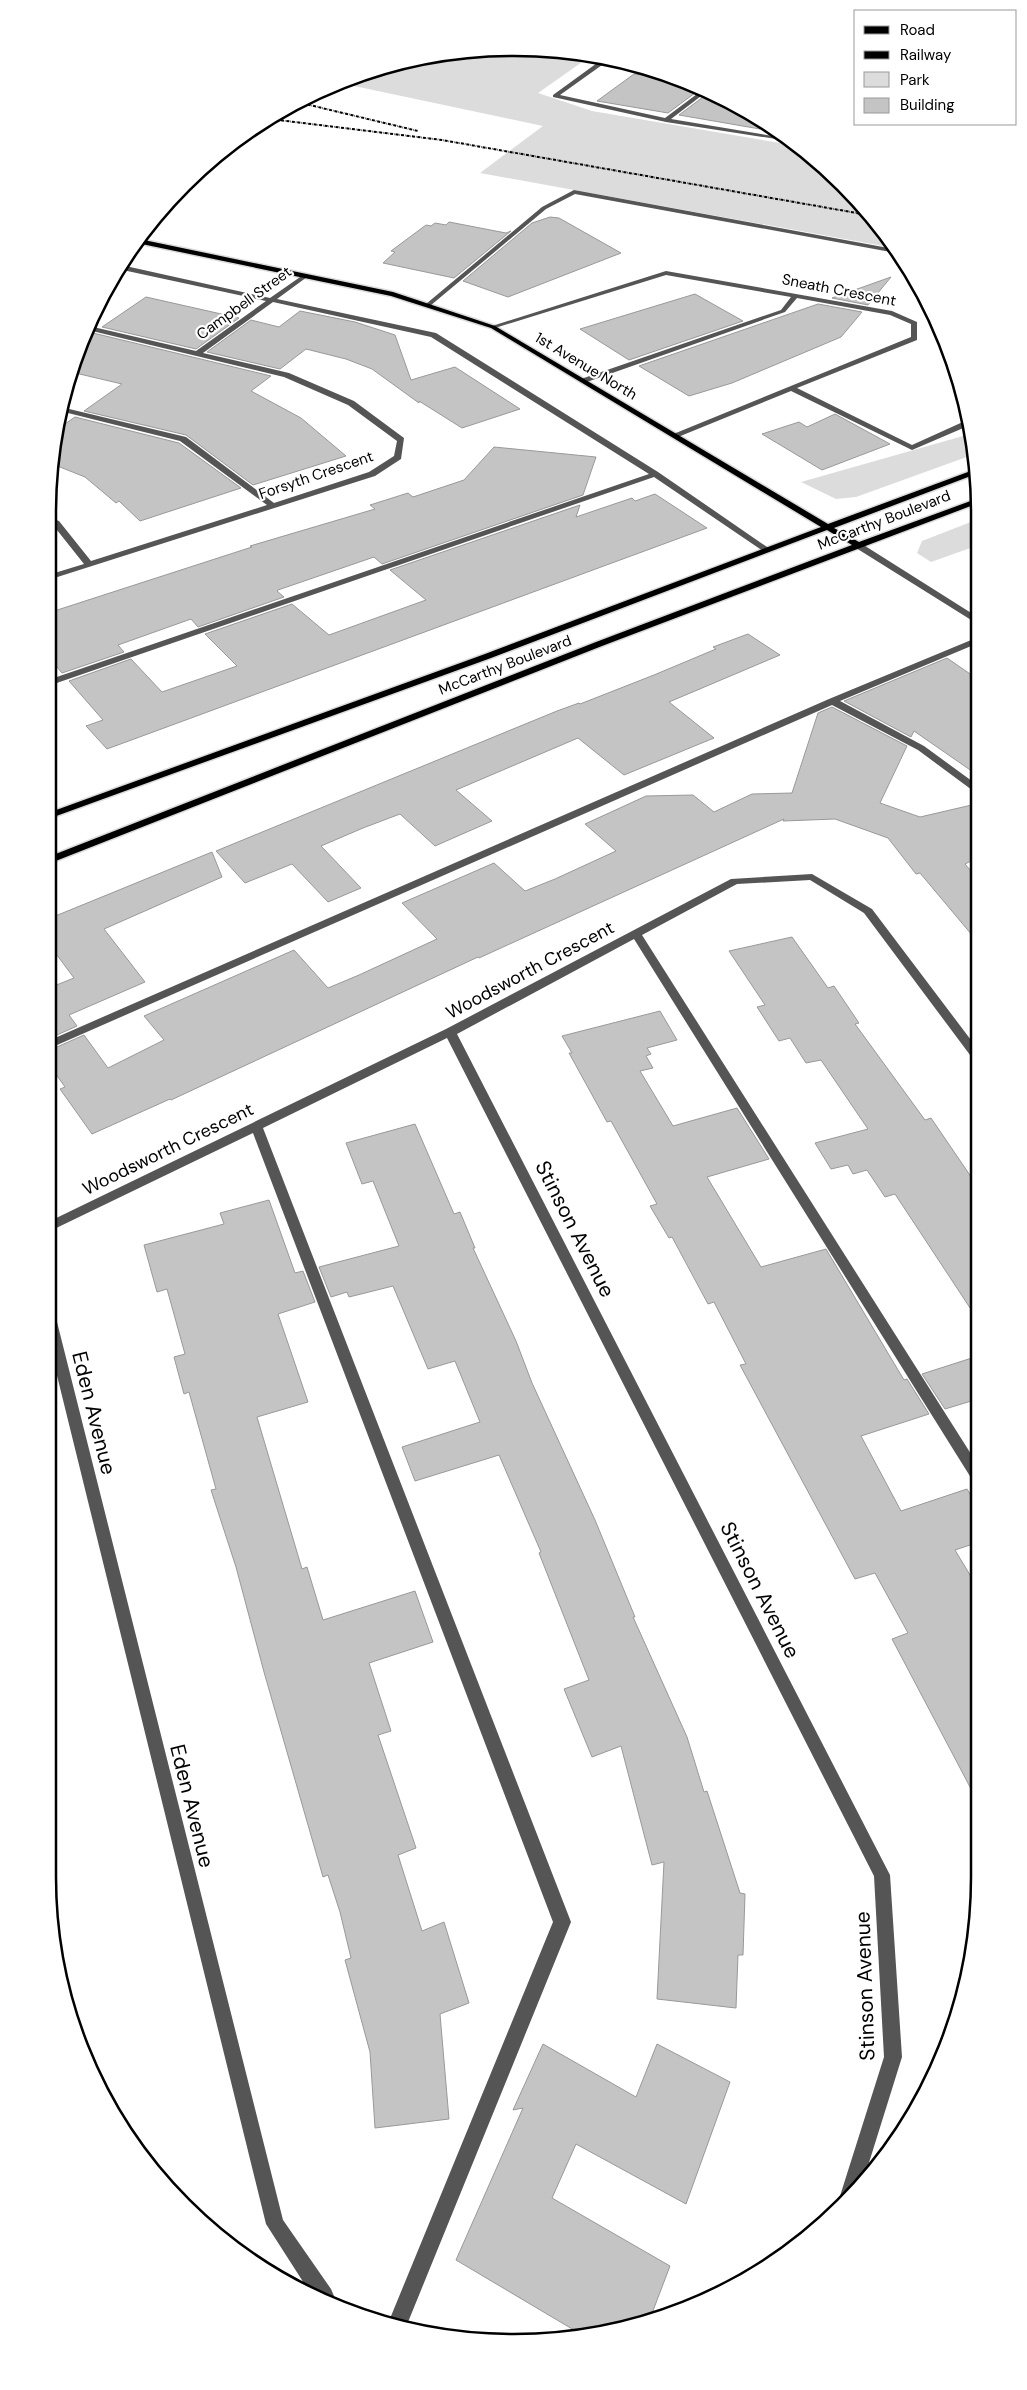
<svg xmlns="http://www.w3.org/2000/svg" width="1027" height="2390" viewBox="0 0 1027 2390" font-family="'DM Sans',sans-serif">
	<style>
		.green { fill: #dcdcdc }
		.building { fill: #c4c4c4; stroke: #999 }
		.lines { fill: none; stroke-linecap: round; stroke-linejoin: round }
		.major-casing { stroke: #dbdbdb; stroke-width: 3 }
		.minor { fill: #555; fill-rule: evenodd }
		.major { fill: #000; fill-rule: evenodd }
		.rail { stroke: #000; stroke-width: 2; stroke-dasharray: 3 1 0.5 1; stroke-linecap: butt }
		.labels { text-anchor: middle; stroke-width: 4.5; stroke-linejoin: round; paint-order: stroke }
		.far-street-label { font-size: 15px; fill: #000; stroke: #fff }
		.street-label { font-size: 18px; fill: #000; stroke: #fff }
		.near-street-label { font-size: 21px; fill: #000; stroke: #fff }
		.rim { fill: none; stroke: #000; stroke-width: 2.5 }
	</style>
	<rect width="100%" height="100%" fill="#fff"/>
	<path class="green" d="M483,48L524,50L585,60L538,93L592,111L792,145L883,230L894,248L480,173L543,126L340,83L393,63Z
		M970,434L975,454L856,497L836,499L801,482Z
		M976,520V546L931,562L917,553L922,541Z"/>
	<path class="building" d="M634,74L679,80L699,90L668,113L597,101Z
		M707,94L762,121L760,129L679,115Z
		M550,217L559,218L621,253L508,297L463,281L532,223Z
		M449,222L506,233L511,231L454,278L383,263L395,252L391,251L426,225L431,226L435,223L446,225Z
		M891,277L868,305L832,298Z
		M695,294L743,321L629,360L580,329Z
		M146,297L239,318L196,349L102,327Z
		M818,304L862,312L841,337L732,383L689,396L639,366Z
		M300,311L355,322L395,335L411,380L455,367L520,409L462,428L419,401V403L372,369L346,359L306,349L280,369L207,352L251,320L279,327Z
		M93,333L271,376L251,391L301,418L346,456L253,485L186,435L84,411L122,384L71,372L72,363L83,340Z
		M835,414L890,444L822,470L762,434L799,422L807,427Z
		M75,417L179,443L241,488L140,521L119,501L116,503L85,477L55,465L62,426Z
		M494,447L596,457L583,495L382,564L374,557L278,590L277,591L284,597L198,627L191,619L118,645L124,652L62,673L48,656V613L252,547L250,546L375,509L370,505L408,493L413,497L464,480Z
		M655,494L707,528L107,749L86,726L103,720L69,681L131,659L162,692L237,666L205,634L292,604L329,635L426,600L390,570L580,505L576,517L632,498L635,501Z
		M748,634L780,655L669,702L714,738L624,775L578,738L456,790L492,821L435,846L400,814L363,828L321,846L361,888L328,902L292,864L245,883L216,851L557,711L579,703L580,704L654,675L716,649L713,647Z
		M947,658L976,678V774L914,731L911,737L844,701Z
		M832,707L907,746L880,803L920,817L976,804L977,858L965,864L977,878V941L920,873L916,874L888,838L835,819L783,821L784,819L479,958L478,957L171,1100L170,1099L92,1134L60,1089L65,1087L48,1063V1051L84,1035L108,1068L164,1040L144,1016L294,950L328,988L359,975L437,939L402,903L494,863L525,891L555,879L616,851L585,824L646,796L693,795L714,812L752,794L792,793L818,713Z
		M212,852L222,877L104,929L145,982L69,1015L77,1026L48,1039V986L49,988L74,978L48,943V919Z
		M792,937L828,988L834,986L859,1023L855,1024L925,1120L931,1118L978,1187V1320L895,1194L885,1197L867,1170L853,1174L848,1165L831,1169L815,1143L868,1129L821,1060L806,1063L790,1038L779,1041L757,1007L765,1005L729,951Z
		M660,1011L677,1040L647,1048L651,1054L646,1056L653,1068L640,1071L673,1126L737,1108L769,1159L707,1177L761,1267L826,1249L904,1380L907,1379L929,1414L861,1436L901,1511L967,1489L978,1507L979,1542L955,1550L979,1590V1804L892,1639L908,1633L875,1573L855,1579L740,1365L746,1364L714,1302L708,1304L672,1237L669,1238L650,1206L657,1204L611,1121L607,1122L569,1053H572L562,1036Z
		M415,1124L454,1214L460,1212L475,1248H473L516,1341L532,1383L595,1520L635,1617H633L687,1737L704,1792L707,1791L740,1893L745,1894L743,1955H738L736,2008L657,1999L664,1862L652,1865L621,1746L592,1757L564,1689L589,1680L539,1553L541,1552L499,1455L415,1481L402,1447L480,1422L455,1361L428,1369L393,1286L349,1297L347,1292L331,1297L319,1267L399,1246L373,1181L362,1184L346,1143Z
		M269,1200L295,1273L303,1271L315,1302L278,1314L308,1402L257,1417L302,1569L307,1567L323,1620L415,1591L433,1642L369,1663L391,1731L378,1735L416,1848L398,1855L422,1931L444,1922L469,2003L440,2014L449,2119L375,2128L370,2052L345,1960L351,1958L340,1912L328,1875L323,1877L264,1672L236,1567L211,1490L216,1489L189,1392L184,1394L174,1357L185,1354L167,1289L157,1292L144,1245L224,1224L220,1213Z
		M978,1356V1399L945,1409L922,1374Z
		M543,2044L636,2097L657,2044L730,2082L686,2204L576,2144L552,2198L670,2266L651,2316L604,2334L584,2336L456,2260L523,2108L513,2110Z"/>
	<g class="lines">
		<g class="major-casing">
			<path id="major" d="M139,239L393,292L495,326L828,524L976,469V474L834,528L859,542L976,499V504L602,646L48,864V857L596,642L852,545L827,530L491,658L48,819V813L485,654L821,527L491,328L391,296L137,243Z"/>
		</g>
		<path class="minor" d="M604,58L609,60L560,95L665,118L701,91L705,93L671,119L785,138L789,141L666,122L553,97V95Z
			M574,190L894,249L896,253L575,194L546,209L430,306H426V304L542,207Z
			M121,265L270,298L303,275H307V277L277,299L436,333L658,472L770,549L763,551L654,477L48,686V680L649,474L431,337L273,302L203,353L289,373L354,401L404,438L401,459L375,476L48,580V575L84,564L53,525L48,522V517L59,521L91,561L267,505L180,441L64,412L65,408L186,437L274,503L369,472L394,456L397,441L348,405L284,377L88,330L89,326L196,351L266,301L118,269Z
			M666,271L892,311L917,322V340L797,388L912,445L965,421H967L968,426L912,450L791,391L678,437L671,435L911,337V324L890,315L797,298L785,312L584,383L580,381L581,379L781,310L791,297L666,275L495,328L489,327Z
			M856,544H862L976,616V623L856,548Z
			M976,638V644L840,701L924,746L976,784V791L972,790L918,750L832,705L48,1049V1041L829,699Z
			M812,874L872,909L977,1048V1060L973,1059L864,913L810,880L737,884L642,935L978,1465V1483L973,1481L634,939L457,1034L890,1875L902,2057L862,2185L842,2202L840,2196L884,2057L874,1876L447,1038L263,1128L571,1922L406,2327L389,2321L553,1922L253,1133L48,1232V1222L446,1029L731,879Z
			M48,1309L53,1310L55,1314L283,2220L331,2289L334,2296L332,2299L309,2291L266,2224L48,1339Z"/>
		<use href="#major" class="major"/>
		<path class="rail" d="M297,102L418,131
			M270,119L442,140L868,215"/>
	</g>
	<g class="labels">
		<g class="far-street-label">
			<text transform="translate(839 290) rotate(11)" y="5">Sneath Crescent</text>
			<text transform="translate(244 303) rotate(-36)" y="5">Campbell Street</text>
			<text transform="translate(586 366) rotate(31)" y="5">1st Avenue North</text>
			<text transform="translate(316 475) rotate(-19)" y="5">Forsyth Crescent</text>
			<text transform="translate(884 520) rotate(-21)" y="5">McCarthy Boulevard</text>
			<text transform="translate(505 665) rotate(-21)" y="5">McCarthy Boulevard</text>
		</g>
		<g class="street-label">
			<text transform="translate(530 970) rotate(-28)" y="6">Woodsworth Crescent</text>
			<text transform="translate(168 1149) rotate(-26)" y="6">Woodsworth Crescent</text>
		</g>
		<g class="near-street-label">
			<text transform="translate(575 1229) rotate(63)" y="7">Stinson Avenue</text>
			<text transform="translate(94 1413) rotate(76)" y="7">Eden Avenue</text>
			<text transform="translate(760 1590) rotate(63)" y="7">Stinson Avenue</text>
			<text transform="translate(192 1806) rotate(76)" y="7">Eden Avenue</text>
			<text transform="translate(865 1986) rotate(-92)" y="7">Stinson Avenue</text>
		</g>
	</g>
	<path d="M0 0H1027V2390H0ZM513 56H514A457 457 0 0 1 971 513V1877A457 457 0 0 1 514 2334H513A457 457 0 0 1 56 1877V513A457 457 0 0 1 513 56Z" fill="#fff" fill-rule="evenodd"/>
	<path class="rim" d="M513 56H514A457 457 0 0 1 971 513V1877A457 457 0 0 1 514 2334H513A457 457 0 0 1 56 1877V513A457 457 0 0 1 513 56Z"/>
	<rect x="854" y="10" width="162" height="115" fill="#ffffff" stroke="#999999"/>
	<rect x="864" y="26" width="25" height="8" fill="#000000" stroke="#999999"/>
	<text x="900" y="35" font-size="15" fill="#000000">Road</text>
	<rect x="864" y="51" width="25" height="8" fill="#000000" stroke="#999999"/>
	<text x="900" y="60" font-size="15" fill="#000000">Railway</text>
	<rect x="864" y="72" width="25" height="15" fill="#dcdcdc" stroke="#999999"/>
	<text x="900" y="85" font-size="15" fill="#000000">Park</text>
	<rect x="864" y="98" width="25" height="15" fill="#c4c4c4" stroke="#999999"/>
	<text x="900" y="110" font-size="15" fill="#000000">Building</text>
</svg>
